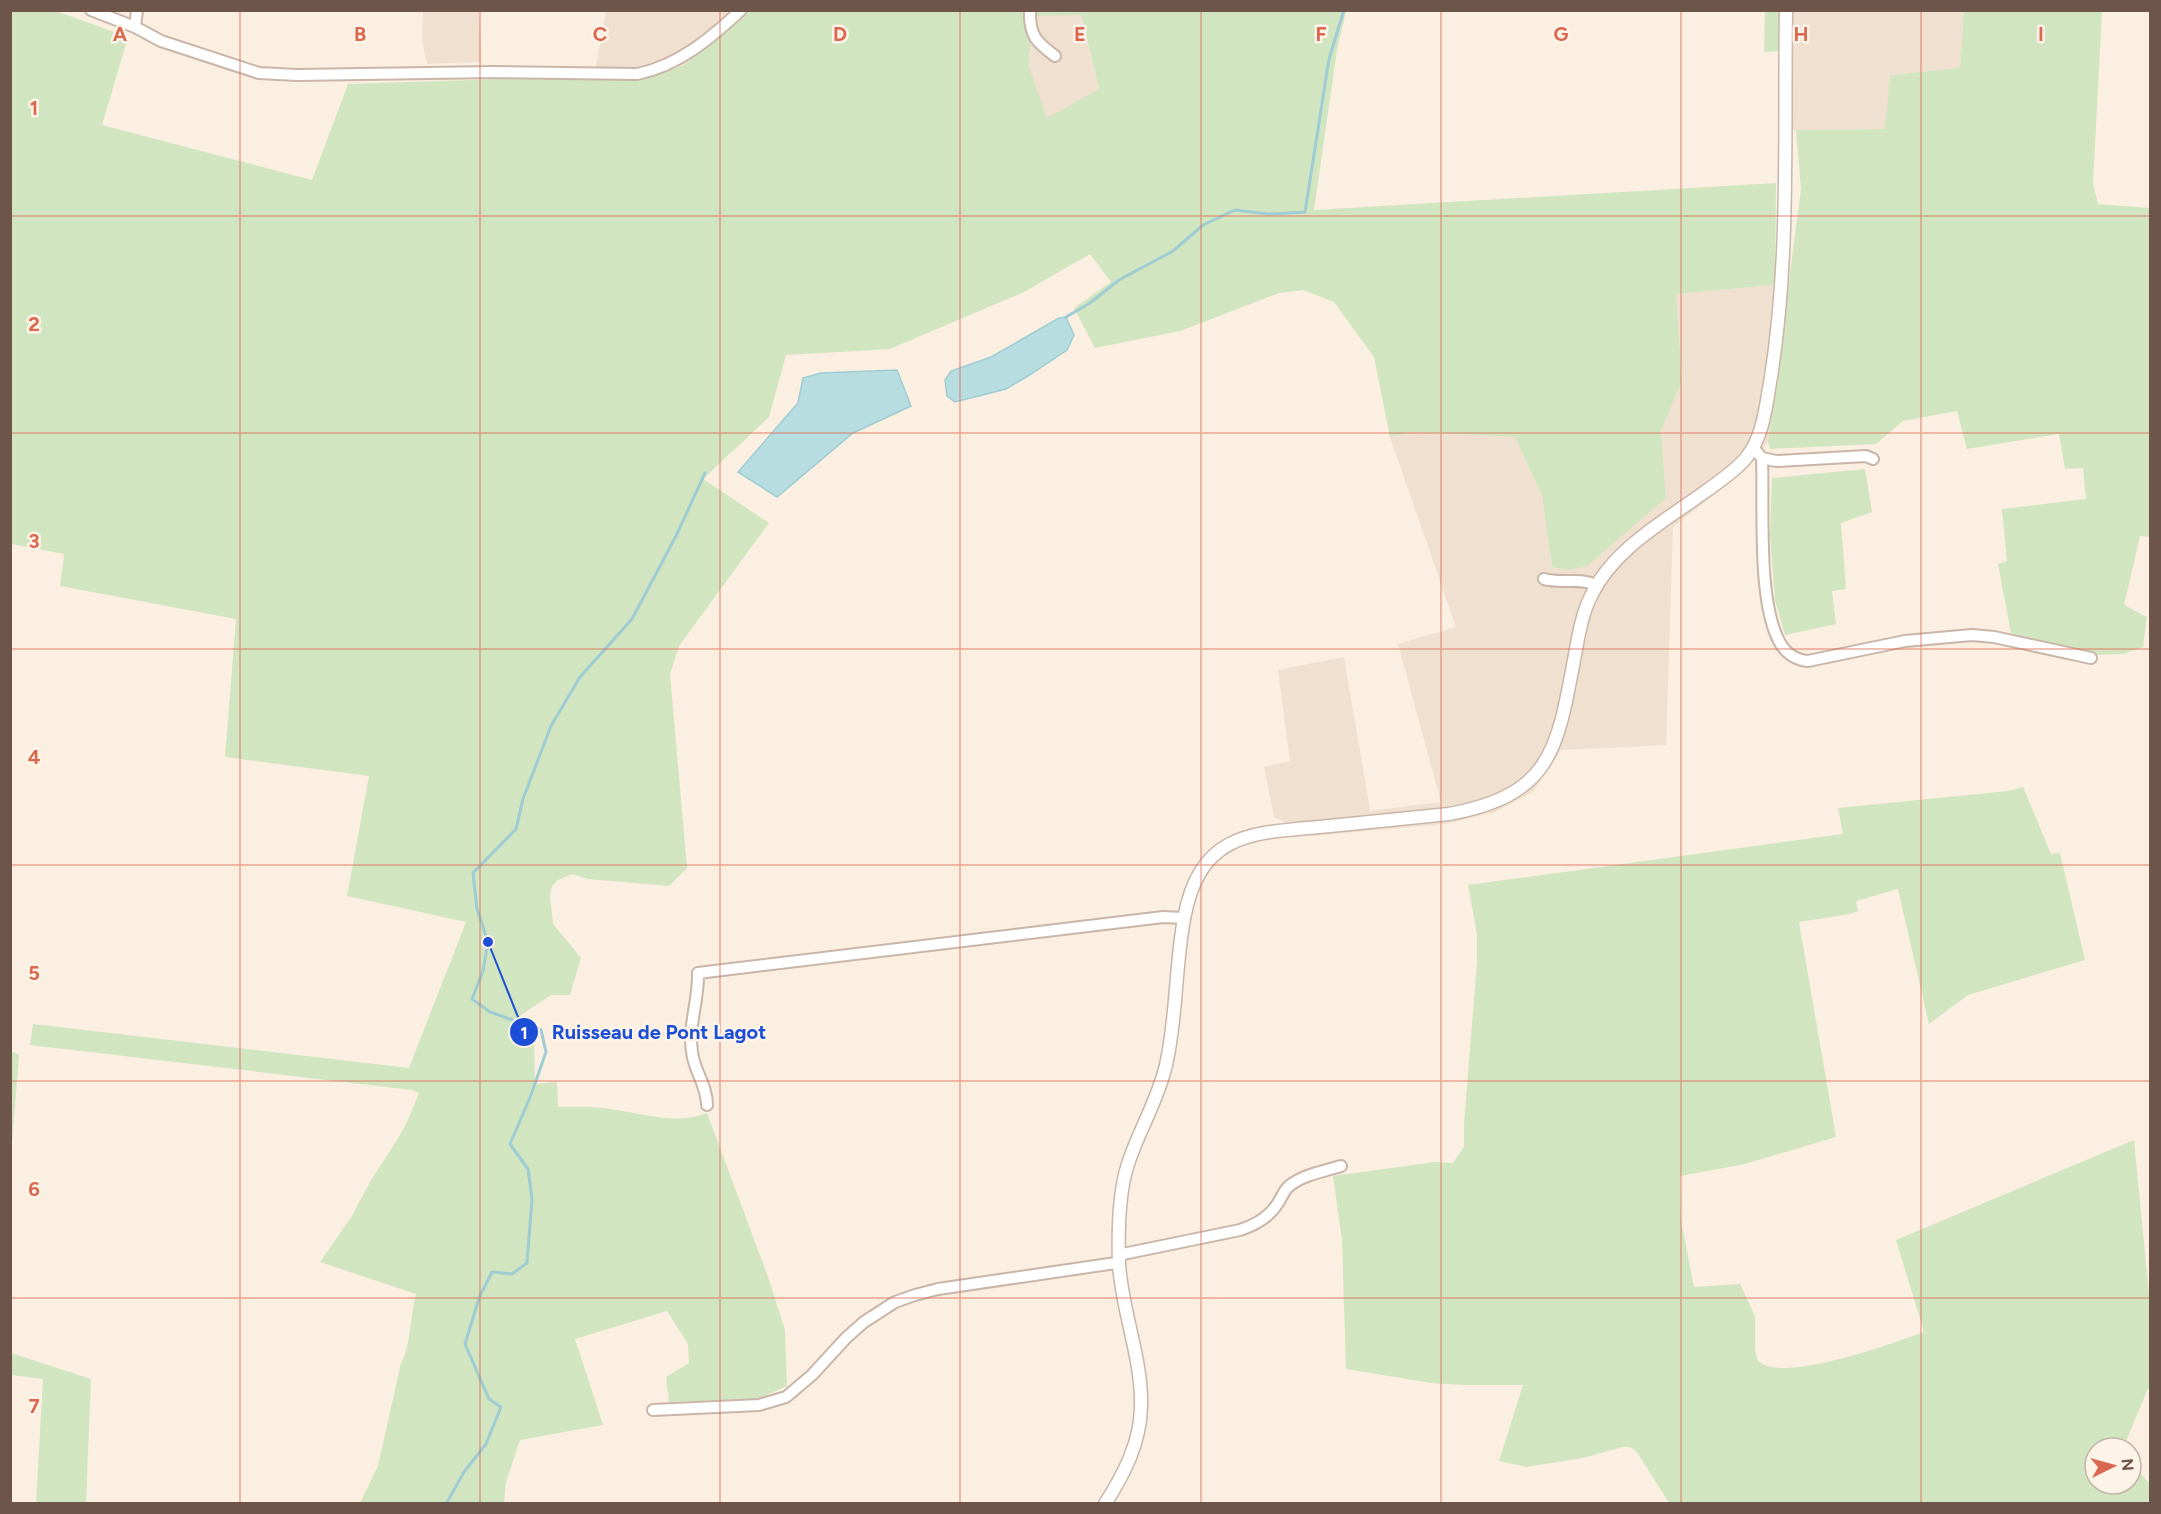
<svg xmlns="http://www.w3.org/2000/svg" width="2161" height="1514" viewBox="0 0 2161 1514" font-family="Figtree,sans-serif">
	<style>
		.residential { fill: #f0e0d0 }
		.green { fill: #d2e5c1; fill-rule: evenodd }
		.water { fill: #b8dde1; stroke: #9fccd2; stroke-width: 1.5 }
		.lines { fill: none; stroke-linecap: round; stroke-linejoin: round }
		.stream { stroke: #9fccd2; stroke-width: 3 }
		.minor-casing { stroke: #c9b6a9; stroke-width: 14 }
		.tertiary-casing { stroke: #c9b6a9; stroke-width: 15 }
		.minor { stroke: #fff; stroke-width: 10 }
		.tertiary { stroke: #fff; stroke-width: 12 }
		.grid { fill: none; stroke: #da6850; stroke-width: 1.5; stroke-opacity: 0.55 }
		.grid-label { font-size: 20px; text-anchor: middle; font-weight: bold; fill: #da6850; stroke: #fdf3e7; stroke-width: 5; stroke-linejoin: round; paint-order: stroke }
		.leader { fill: none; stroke: #1d4ed8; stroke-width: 2 }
		.callout-dot { fill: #1d4ed8; stroke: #fdf3e7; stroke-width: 2 }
		.mark-label { font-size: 18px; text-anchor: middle; font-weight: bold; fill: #fff }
		.callout-label { font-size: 20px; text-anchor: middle; font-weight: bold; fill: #1d4ed8; stroke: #fdf3e7; stroke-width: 5; stroke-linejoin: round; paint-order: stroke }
	</style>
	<rect width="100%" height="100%" fill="#faefe1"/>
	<path class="residential" d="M423,11H479L482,62L427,64L422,40Z
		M606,11H750L683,66L654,74L594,77Z
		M1780,11H1964L1960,68L1890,75L1886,129L1796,130L1778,127Z
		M1036,15H1081L1099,90L1047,119L1028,63Z
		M1775,285L1784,325L1768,442L1746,470L1673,527L1666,745L1561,750L1533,792L1495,812L1445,824L1312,836L1274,817L1264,767L1290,761L1278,670L1344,657L1370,811L1441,802L1398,644L1456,627L1390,437L1414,432L1515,437L1542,496L1552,567L1666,498L1661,431L1682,381L1676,294Z"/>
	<path class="green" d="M10,11H56L128,37L102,125L312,180L348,84L654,74L683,66L750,11H1346L1337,50L1314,210L1776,183L1775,285L1676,294L1682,381L1661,431L1666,498L1587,566L1568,570L1552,567L1542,496L1515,437L1414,432L1390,437L1374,357L1334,302L1303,290L1279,293L1180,331L1095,348L1074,308L1111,282L1090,254L1024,292L890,349L786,355L769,417L703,479L769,523L679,646L670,674L687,868L669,886L588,879L572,874L558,880L552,886L550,895L553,924L581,958L570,995H551L521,1015L518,1026L534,1036L535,1084L557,1082L558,1107C575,1107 593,1106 610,1109C643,1113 675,1126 707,1113L768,1277L785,1330L787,1386L757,1399L669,1402L666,1377L689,1363L688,1344L667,1311L575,1339L603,1425L520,1440L506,1482L504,1503H360L378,1466L401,1363C410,1350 411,1312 416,1294L320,1262L352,1216L370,1182L397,1140L407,1122L419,1093L412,1090L30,1045L33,1024L409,1068L466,922L347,896L369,776L225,757L236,619L60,586L64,554L11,544ZM1081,15L1099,89L1047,118L1028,63L1036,16Z
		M1765,11H1780L1779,51L1764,52Z
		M1964,11H2102L2093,183L2098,204L2150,208V537L2140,536L2124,605L2147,617L2143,647L2123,654L2091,655L2011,633L1998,564L2007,561L2002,509L2086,499L2083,468L2065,469L2059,434L1967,449L1957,411L1903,421L1876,444L1770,449L1768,442L1801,189L1796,130L1885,129L1890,75L1960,68Z
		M1865,469L1872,512L1841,523L1846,589L1832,591L1836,624L1785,635L1775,600L1770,534L1772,478Z
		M2023,787L2051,854L2060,853L2085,960L1968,995L1929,1024L1898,889L1856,901L1858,911L1850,914L1799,922L1836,1137L1745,1164L1680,1176L1681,1220L1694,1287L1740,1284L1755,1316V1350L1758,1361C1783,1384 1893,1343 1924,1332L1896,1240L2134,1140L2150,1305V1384L2123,1448H2095V1484H2131V1463L2150,1484V1503H1669L1637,1452L1630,1447H1623L1583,1458L1526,1467L1499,1461L1523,1385H1463L1431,1383L1346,1369L1342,1240L1333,1176L1435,1162L1453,1163L1464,1147V1124L1477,962V934L1468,885L1843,834L1838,808L2008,791Z
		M11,1051L19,1055L11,1156Z
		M11,1353L91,1379L86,1503H36L43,1379L11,1375Z"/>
	<path class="water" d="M1066,317L1074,335L1067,350L1028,376L1006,389L955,402L947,396L945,380L951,371L991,357L1059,318Z
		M897,370L911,406L853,433L777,497L738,472L798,403L803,378L821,373Z"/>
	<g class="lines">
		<path class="stream" d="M1066,317L1090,303L1119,280L1173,251L1203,225L1235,210L1268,214L1305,212L1329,59L1344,10
			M446,1504L464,1472L486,1444L501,1407L489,1399L465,1344L479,1298L492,1272L512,1274L527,1263L532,1199L528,1169L510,1144L531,1095L546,1052L541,1030L490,1012L472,999L483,971L488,942L477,909L473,873L516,829L523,799L551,726L580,677L632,619L677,534L705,473"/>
		<g class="minor-casing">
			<path id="minor" d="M91,10L135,27L161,41L259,73L297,75L494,72L637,74C678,66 711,38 741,10
				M1030,10C1029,35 1036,42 1055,56
				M135,27L137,10
				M1752,450L1756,451L1762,458C1764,507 1757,599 1779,641C1785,653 1796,660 1808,661L1905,641L1972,635L1994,637L2091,658
				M1762,458L1776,461L1866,456L1873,459
				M1544,579C1561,584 1579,577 1596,585
				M707,1105C707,1085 694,1071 692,1052C688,1025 699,999 698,973L1163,917L1184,918
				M653,1410L759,1405L786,1397L812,1375L846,1338L864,1322L895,1302L915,1295L938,1289L1116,1263L1123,1254L1240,1230C1255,1225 1269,1218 1278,1203C1282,1197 1283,1192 1288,1187C1301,1175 1325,1171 1341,1166"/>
		</g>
		<g class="tertiary-casing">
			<path id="tertiary" d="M1105,1504C1124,1474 1141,1442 1141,1405C1142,1358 1122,1312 1119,1264C1118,1233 1118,1194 1128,1164C1139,1130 1158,1100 1166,1065C1177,1017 1175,967 1184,919C1200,829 1256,833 1330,826C1369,822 1409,818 1449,814C1550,795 1557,752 1574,660C1578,639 1581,616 1591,596C1613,549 1665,521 1706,491C1720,481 1735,471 1746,458C1764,436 1766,404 1771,377C1790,256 1784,132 1786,10"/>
		</g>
		<use href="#minor" class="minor"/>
		<use href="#tertiary" class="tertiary"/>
	</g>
	<path class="grid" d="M240,10V1504M480,10V1504M720,10V1504M960,10V1504M1201,10V1504M1441,10V1504M1681,10V1504M1921,10V1504M10,216H2150M10,433H2150M10,649H2150M10,865H2150M10,1081H2150M10,1298H2150"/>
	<g class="grid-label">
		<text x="120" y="41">A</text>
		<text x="360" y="41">B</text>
		<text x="600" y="41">C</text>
		<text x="840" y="41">D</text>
		<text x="1080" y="41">E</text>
		<text x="1321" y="41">F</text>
		<text x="1561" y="41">G</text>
		<text x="1801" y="41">H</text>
		<text x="2041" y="41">I</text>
		<text x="34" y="115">1</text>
		<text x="34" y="331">2</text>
		<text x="34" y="548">3</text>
		<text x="34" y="764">4</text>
		<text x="34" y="980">5</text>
		<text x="34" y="1196">6</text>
		<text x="34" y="1413">7</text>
	</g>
	<path class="leader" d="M488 942L524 1032"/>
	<g class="callout-dot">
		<circle cx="488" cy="942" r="6"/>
		<circle cx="524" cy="1032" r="15"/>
	</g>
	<g class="mark-label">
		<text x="524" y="1039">1</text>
	</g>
	<g class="callout-label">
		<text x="659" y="1039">Ruisseau de Pont Lagot</text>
	</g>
	<rect width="2161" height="1514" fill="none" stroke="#6e554a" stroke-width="24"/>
	<g transform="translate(2113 1466) rotate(85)"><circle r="28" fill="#fdf3e7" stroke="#c4b4a8" stroke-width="1.5"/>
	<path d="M0-4.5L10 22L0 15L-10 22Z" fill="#da6850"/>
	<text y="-9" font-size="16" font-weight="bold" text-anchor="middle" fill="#6e554a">N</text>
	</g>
</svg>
